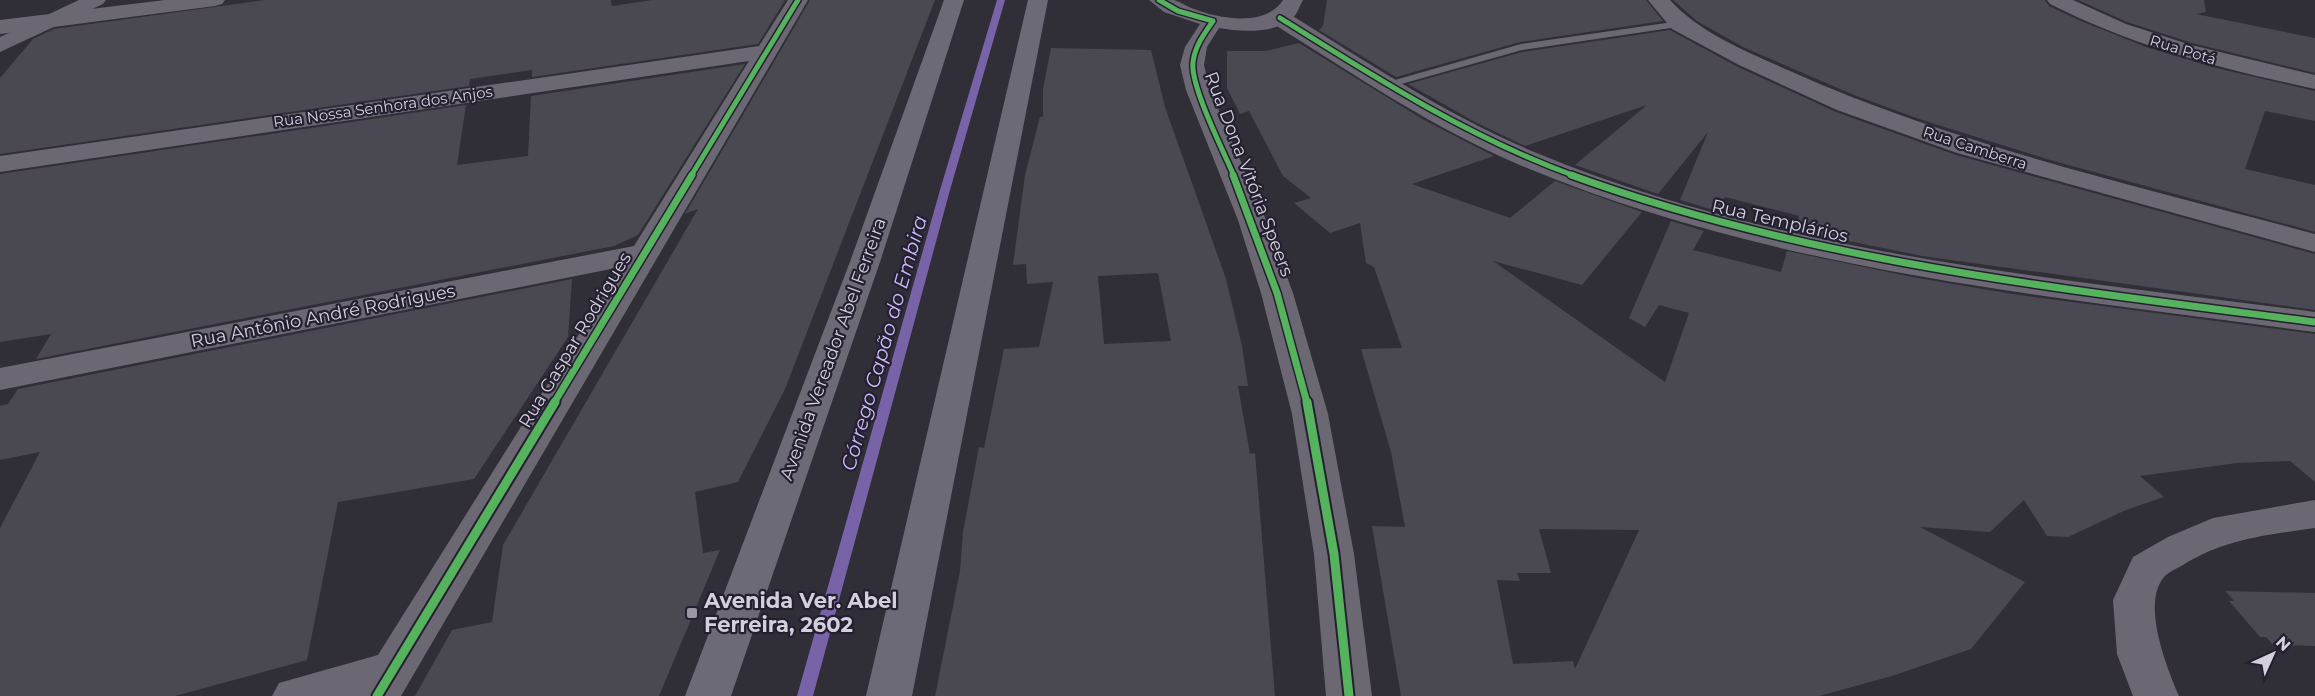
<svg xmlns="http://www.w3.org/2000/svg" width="2315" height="696" viewBox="0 0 2315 696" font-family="Montserrat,sans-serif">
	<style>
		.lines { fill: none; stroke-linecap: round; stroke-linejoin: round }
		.stream { fill: #7963a8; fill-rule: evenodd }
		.building { fill: #4a4850; fill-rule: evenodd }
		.service { fill: #6c6873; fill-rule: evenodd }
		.minor { fill: #6c6873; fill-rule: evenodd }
		.tertiary { fill: #6c6873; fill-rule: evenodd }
		.primary { fill: #6c6a76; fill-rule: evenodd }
		.cycleway-far2-casing { stroke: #252031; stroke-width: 8 }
		.cycleway-far1-casing { stroke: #252031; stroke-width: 10 }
		.cycleway-casing { stroke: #252031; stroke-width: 13 }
		.cycleway-far2 { stroke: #56b35d; stroke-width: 5 }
		.cycleway-far1 { stroke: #56b35d; stroke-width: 7 }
		.cycleway { stroke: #56b35d; stroke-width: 9 }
		.poi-dot { fill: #9a97a2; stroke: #252031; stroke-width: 2 }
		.labels { text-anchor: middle; stroke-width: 4.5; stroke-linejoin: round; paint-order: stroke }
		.far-street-label { font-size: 15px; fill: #d3d0dc; stroke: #252031 }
		.street-label { font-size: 18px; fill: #d3d0dc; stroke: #252031 }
		.water-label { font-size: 20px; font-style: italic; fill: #ccbaf8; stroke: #252031 }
		.near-poi-label { font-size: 21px; font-weight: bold; fill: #d3d0dc; stroke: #252031; text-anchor: start }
	</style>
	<rect width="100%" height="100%" fill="#302e37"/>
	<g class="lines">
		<path class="stream" d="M997,0H1005L950,190L813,696H797L940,190Z"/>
	</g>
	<path class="building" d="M265,0H611L612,6L652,0H785L758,44L532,77V70L470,79L469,86L0,154V78L33,39L54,29Z
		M810,0H935L785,389L738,482L695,492L703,553L720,550L659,696H415L452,630L492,622L503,545L698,209L685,214Z
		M1327,0H1646L1663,21L1520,42L1396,77L1319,30L1323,26Z
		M1673,0H2045L2049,6L2081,21L2146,47L2212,67L2315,91V121L2265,111L2245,169L2315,185V232L2050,160L1919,119L1854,95L1743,47L1697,21Z
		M2078,0H2204L2206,12L2196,14L2315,38V73L2192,43L2127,22Z
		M1670,30L1738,67L1836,112L1956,155L2315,254V310L1922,256L1794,230L1799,216L1725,197L1717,211L1680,200L1708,132L1658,194L1575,165L1647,105L1525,146L1475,122L1408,84L1522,52Z
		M1299,43L1424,120L1494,156L1412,184L1510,218L1555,181L1642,212L1582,285L1493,261L1665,382L1689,313L1659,305L1645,327L1629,318L1671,221L1704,231L1693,250L1781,272L1787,251L1912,277L2012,294L2315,334V482L2290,461L2237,463L2140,476L2164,497L2126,510L2068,537L2047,536L2024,500L1990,532L1920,527L2025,582L1971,649L1892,676L1819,696H1401L1372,526L1405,527L1391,452L1361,349L1402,348L1374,267L1366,263L1360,223L1330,233L1294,203L1311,198L1283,176L1249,111L1240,114L1227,88V51H1266ZM1539,529L1639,530L1575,669L1573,661L1513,664L1497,580L1520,581L1517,573H1551Z
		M1051,48L1151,50L1165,107L1226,279L1242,346L1248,386H1238L1250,454L1255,453L1275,696H935L960,571L963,532L979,447L984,448L1004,349L1039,347L1053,282L1027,284L1026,264L1013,265L1025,175L1040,117H1043V89ZM1158,273L1171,341L1104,344L1098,276Z
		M745,64L638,235L614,246L36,359L51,334L0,342V174L466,105L457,165L528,156L531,96Z
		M572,279L568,337L474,479L338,502L307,660L175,696H0V528L40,452L0,460V406L8,404L18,389Z
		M2225,591L2315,593V646L2273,645L2266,637H2260L2229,601H2234Z"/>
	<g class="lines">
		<path class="service" d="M1680,21L1685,24L1684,26L1522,50L1387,88L1381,84L1521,44Z"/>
		<path class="minor" d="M165,0H225L222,4L215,6L0,34V20Z
			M788,0H808L401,696H272L279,683L378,655L621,267L0,390V368L634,246L749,61L0,172V156L759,46Z
			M1648,0H1670C1701,34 1748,52 1790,71C1958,146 2138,186 2315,234V252L1957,153L1837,110L1739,65L1672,29Z
			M2047,0H2073L2126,24L2191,45L2315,75V89C2223,69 2134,47 2050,4Z
			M1280,12L1288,13C1368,63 1451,118 1539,154C1784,255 2055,278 2315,312V332C2048,296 1772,271 1522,166C1434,129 1352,73 1272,23L1269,18L1272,13Z
			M2315,500V528C2267,535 2225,539 2183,565C2178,568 2168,572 2164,577C2141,604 2167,668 2179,696H2133L2117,654L2113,600L2133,557L2168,537L2213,518Z"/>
		<path class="tertiary" d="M79,0H106L103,4L0,52V37Z
			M1149,0C1156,0 1165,0 1173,0C1180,1 1187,7 1194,9C1220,19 1266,27 1283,0H1303C1300,5 1298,12 1294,17C1276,34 1241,32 1219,28L1207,47L1204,65L1210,90L1266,220L1293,293L1328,414L1354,554L1372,696H1326L1314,554L1292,414L1261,293L1238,220L1186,90L1180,65L1185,47L1200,24L1164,12Z"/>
		<path class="primary" d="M944,0H964L881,259L731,696H685L851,259Z
			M1028,0H1048L912,696H866Z"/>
		<g class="cycleway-far2-casing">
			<path id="cycleway-far2" d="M1159,0L1178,11L1213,21C1204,34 1195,46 1193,62C1190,86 1224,152 1234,176
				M1280,18C1374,77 1470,138 1575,176
				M691,176L798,0"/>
		</g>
		<g class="cycleway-far1-casing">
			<path id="cycleway-far1" d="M1233,175L1277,293L1307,403
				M1571,175C1810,262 2064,289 2315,322
				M554,403L692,175"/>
		</g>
		<g class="cycleway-casing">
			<path id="cycleway" d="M1307,402L1334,554L1349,696
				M377,696L555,402"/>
		</g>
		<use href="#cycleway-far2" class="cycleway-far2"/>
		<use href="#cycleway-far1" class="cycleway-far1"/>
		<use href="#cycleway" class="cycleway"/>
	</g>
	<rect class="poi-dot" x="686" y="607" width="12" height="12" rx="3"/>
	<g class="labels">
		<g class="far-street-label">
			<text transform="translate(2183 50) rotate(17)" y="5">Rua Potá</text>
			<text transform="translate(383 107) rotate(-8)" y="5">Rua Nossa Senhora dos Anjos</text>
			<text transform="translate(1975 148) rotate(18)" y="5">Rua Camberra</text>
		</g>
		<g class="street-label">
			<text transform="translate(1249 174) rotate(69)" y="6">Rua Dona Vitória Speers</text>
			<text transform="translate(1780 221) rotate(13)" y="6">Rua Templários</text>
			<text transform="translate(323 316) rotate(-11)" y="6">Rua Antônio André Rodrigues</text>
			<text transform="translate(575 340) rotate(-59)" y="6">Rua Gaspar Rodrigues</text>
			<text transform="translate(833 349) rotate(-70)" y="6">Avenida Vereador Abel Ferreira</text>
		</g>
		<g class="water-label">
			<text transform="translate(884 343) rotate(-74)" y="7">Córrego Capão do Embira</text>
		</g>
		<g class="near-poi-label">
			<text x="704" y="608">Avenida Ver. Abel<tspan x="704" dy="24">Ferreira, 2602</tspan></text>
		</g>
	</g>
	<g transform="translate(2273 654) rotate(45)" stroke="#252031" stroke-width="4.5" paint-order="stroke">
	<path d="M0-4.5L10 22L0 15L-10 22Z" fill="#d3d0dc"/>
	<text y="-9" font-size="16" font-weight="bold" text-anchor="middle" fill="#d3d0dc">N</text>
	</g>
</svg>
